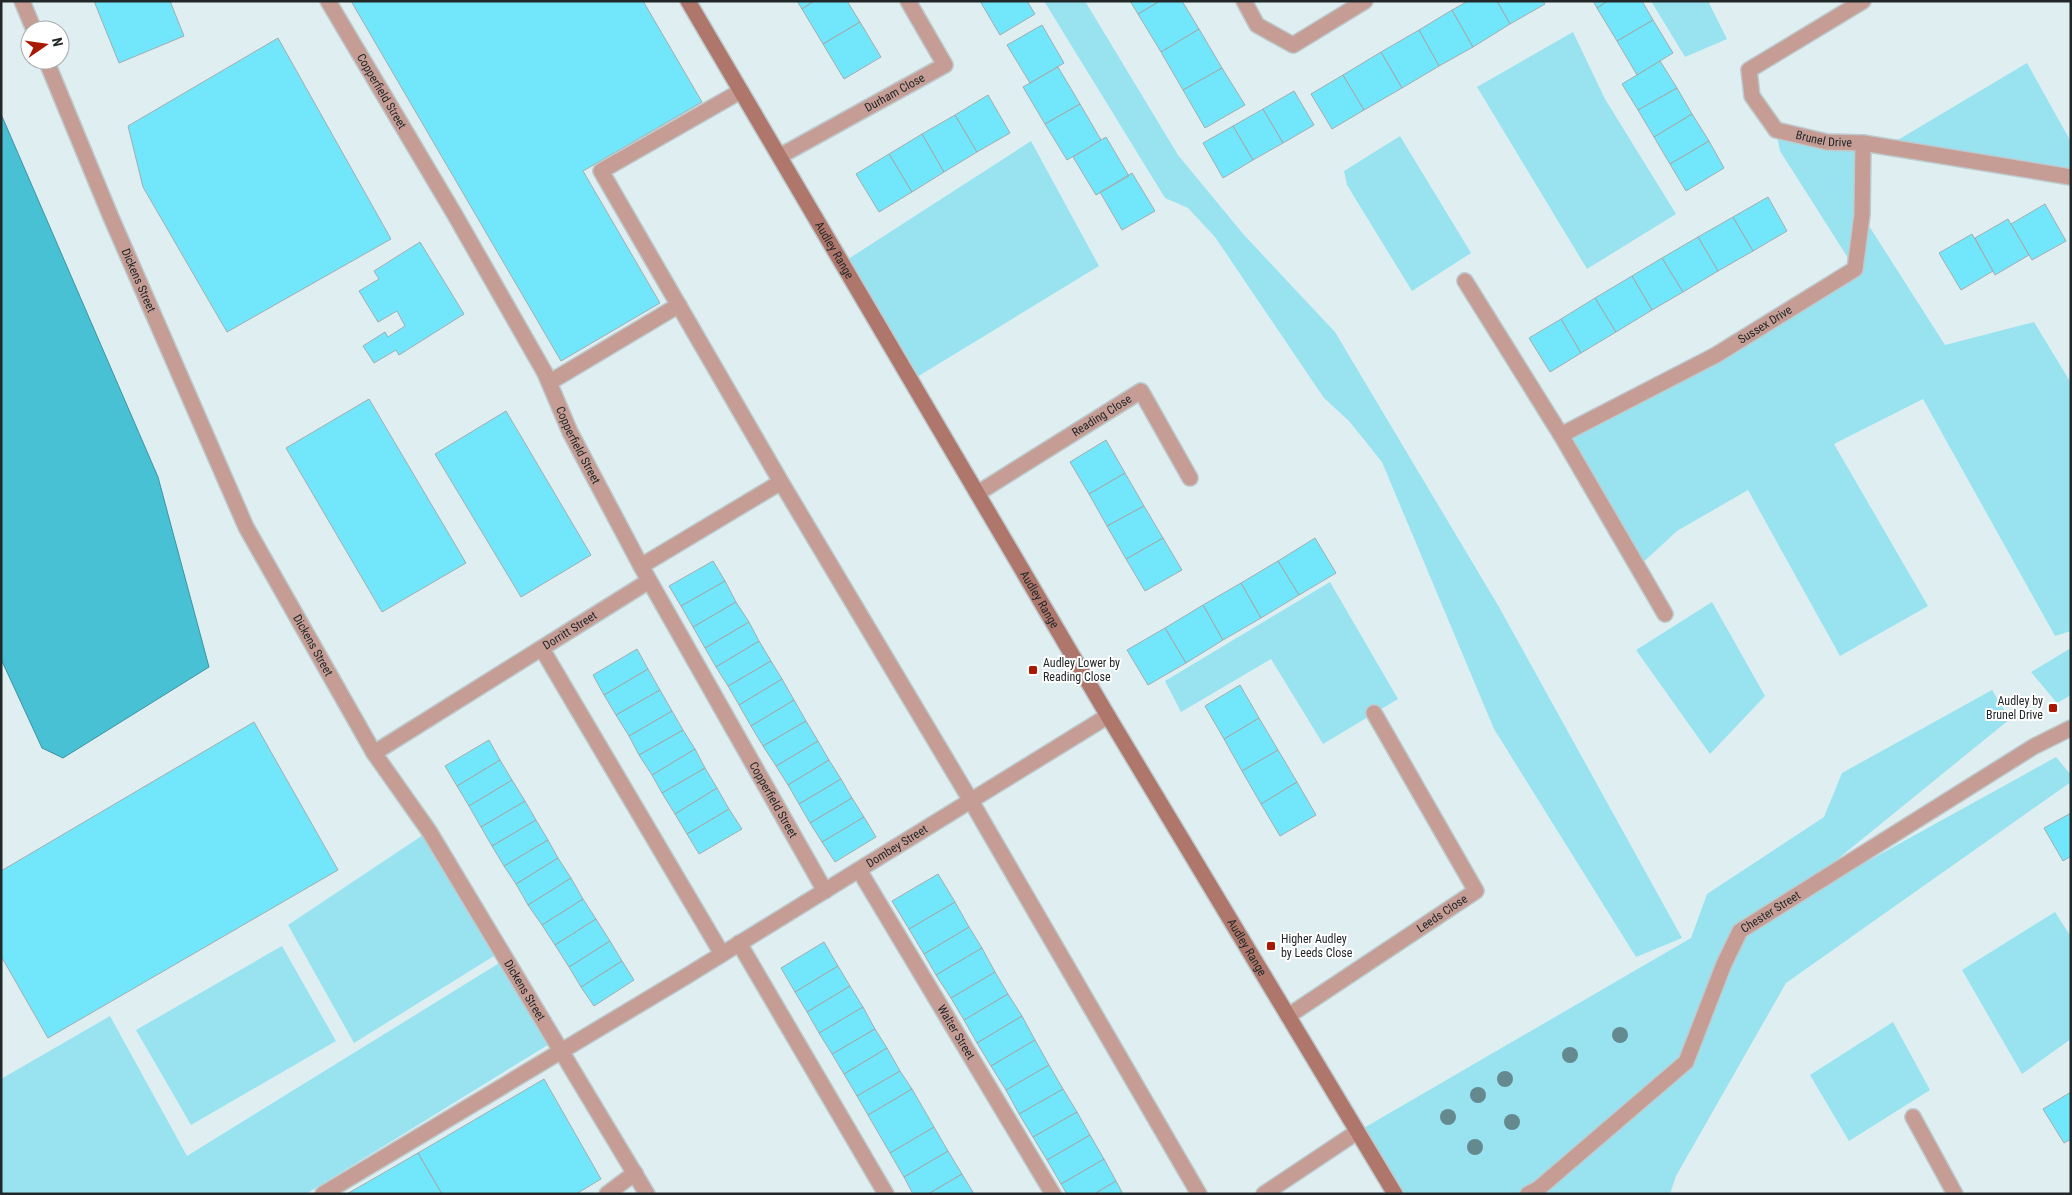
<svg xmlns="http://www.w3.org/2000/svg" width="2072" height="1195" viewBox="0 0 2072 1195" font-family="'Roboto Condensed',sans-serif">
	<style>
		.green { fill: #99e3f0 }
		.water { fill: #48c1d4; stroke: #3d93a1 }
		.building { fill: #72e7fb; stroke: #a0aeb1 }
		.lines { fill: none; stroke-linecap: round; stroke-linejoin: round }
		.lane-casing { stroke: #bdcacd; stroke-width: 18 }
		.street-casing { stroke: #bdcacd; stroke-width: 18 }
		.secondary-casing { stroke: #bdcacd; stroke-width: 18 }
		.lane { stroke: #c59d95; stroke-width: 15 }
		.street { stroke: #c59d95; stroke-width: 15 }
		.secondary { stroke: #af776c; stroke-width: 15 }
		.tree { fill: #648a90 }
		.poi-dot { fill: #a91902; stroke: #fff; stroke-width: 2 }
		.labels { text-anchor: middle; stroke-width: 4; stroke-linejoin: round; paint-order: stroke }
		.street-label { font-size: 12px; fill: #222829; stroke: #fff }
		.poi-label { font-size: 12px; fill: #222829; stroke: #fff; text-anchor: start }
	</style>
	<rect width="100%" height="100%" fill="#dfeef1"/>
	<path class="green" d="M1044,1H1085L1178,155L1244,235L1335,332L1499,607L1682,938L1636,957L1494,729L1382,462L1349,421L1324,398L1215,237L1188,208L1165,198Z
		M1651,1H1708L1727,39L1685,57Z
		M1573,32L1605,99L1676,214L1587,269L1477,87Z
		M2027,63L2071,142V178L1886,147Z
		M1776,130L1863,143L1862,215L1945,345L2034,322L2071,383V631L2055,636L1923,399L1834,444L1928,606L1840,656L1748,490L1677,531L1638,567L1561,435L1855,269L1780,151Z
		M1400,136L1471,253L1412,291L1347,185L1344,171Z
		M1031,141L1099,266L912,380L842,263Z
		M1330,582L1398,699L1323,744L1271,659L1181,712L1165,681Z
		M1712,602L1765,696L1710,754L1636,650Z
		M2071,648V695L2057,703L2031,672Z
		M1992,690L2010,719L1765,918L2056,757L2071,775V782L1786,983L1676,1176L1670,1194H1395L1357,1132L1691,938L1707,894L1824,817L1842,773Z
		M429,831L502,951L354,1043L288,925Z
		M2055,912L2071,937V1039L2022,1074L1962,970Z
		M282,946L336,1041L191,1125L136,1030Z
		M501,962L551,1043L306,1194H1V1079L110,1016L187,1156Z
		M1893,1022L1930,1090L1849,1141L1810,1075Z"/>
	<path class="water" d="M1,114L158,477L209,667L63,758L42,748L1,659Z"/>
	<path class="building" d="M94,1H170L184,36L119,63Z
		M351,1H643L702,102L583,171L660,303L561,361Z
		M797,1H814L802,9Z
		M814,1H847L860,22L823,44L802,9Z
		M980,1H1027L1035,14L1000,35Z
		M1130,1H1160L1138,14Z
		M1160,1H1182L1199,29L1161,52L1138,14Z
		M1468,1H1497L1510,24L1473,47L1452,10Z
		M1497,1H1543L1545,4L1510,24Z
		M1593,1H1608L1597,8Z
		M1608,1H1642L1653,20L1617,41L1597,8Z
		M1452,10L1473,47L1439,66L1419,30Z
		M1653,20L1673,53L1637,75L1617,41Z
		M860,22L881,57L844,79L823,44Z
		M1042,25L1064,63L1030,83L1007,45Z
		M1199,29L1222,68L1183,90L1161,52Z
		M1419,30L1439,66L1402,88L1381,52Z
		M278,38L391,239L227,332L143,187L128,126Z
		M1381,52L1402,88L1364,110L1343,75Z
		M1660,61L1677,88L1638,110L1622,84Z
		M1058,67L1080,104L1045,124L1023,87Z
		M1222,68L1245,105L1205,128L1183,90Z
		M1343,75L1364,110L1332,129L1311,94Z
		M1677,88L1692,114L1654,137L1638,110Z
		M1294,91L1314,125L1283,143L1263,109Z
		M988,95L1010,133L977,152L955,115Z
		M1080,104L1101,140L1067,160L1045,124Z
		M1263,109L1283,143L1253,160L1233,126Z
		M1692,114L1709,141L1670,164L1654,137Z
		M955,115L977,152L944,172L922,134Z
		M1233,126L1253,160L1223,178L1203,143Z
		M922,134L944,172L912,192L889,154Z
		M1106,137L1129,176L1096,195L1073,157Z
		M1709,141L1724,168L1686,191L1670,164Z
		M889,154L912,192L879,212L856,174Z
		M1132,173L1155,211L1122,230L1100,192Z
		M1768,197L1787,231L1753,251L1733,217Z
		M2045,204L2066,241L2032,260L2011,224Z
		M1733,217L1753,251L1718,271L1698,237Z
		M2008,219L2029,255L1995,275L1975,238Z
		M1972,234L1993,271L1961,290L1939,253Z
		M1698,237L1718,271L1683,292L1662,258Z
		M420,242L464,314L399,355L396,350L374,363L363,346L385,332L388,337L405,326L397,311L378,322L359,291L379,279L374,271Z
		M1662,258L1683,292L1652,310L1632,276Z
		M1632,276L1652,310L1616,332L1595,298Z
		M1595,298L1616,332L1581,353L1561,319Z
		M1561,319L1581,353L1550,372L1529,338Z
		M369,399L466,563L382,612L286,448Z
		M506,411L591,555L521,597L435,454Z
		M1106,440L1125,473L1089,494L1070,462Z
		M1125,473L1144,506L1107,526L1089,494Z
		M1144,506L1163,538L1126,559L1107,526Z
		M1163,538L1182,570L1145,591L1126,559Z
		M1315,538L1336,573L1299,595L1278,561Z
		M713,561L725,581L681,606L669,586Z
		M1278,561L1299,595L1261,618L1241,583Z
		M725,581L736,602L693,627L681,606Z
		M1241,583L1261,618L1223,640L1203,605Z
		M736,602L749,622L705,648L693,627Z
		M1203,605L1223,640L1186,663L1165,628Z
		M749,622L759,641L716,667L705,648Z
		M1165,628L1186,663L1148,685L1127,650Z
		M759,641L771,661L728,686L716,667Z
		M637,649L648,669L604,695L593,675Z
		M771,661L782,679L739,705L728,686Z
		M648,669L660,690L616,715L604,695Z
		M782,679L794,700L751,726L739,705Z
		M1240,685L1259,718L1224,739L1205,706Z
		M660,690L672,711L629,736L616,715Z
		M794,700L806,721L763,746L751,726Z
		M672,711L683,730L639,755L629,736Z
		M1259,718L1278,750L1242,771L1224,739Z
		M806,721L818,741L776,766L763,746Z
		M254,722L338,870L48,1038L1,956V871Z
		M683,730L695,749L652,775L639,755Z
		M489,740L500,760L457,786L445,766Z
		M818,741L829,760L788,785L776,766Z
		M695,749L705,768L662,793L652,775Z
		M1278,750L1297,782L1261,804L1242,771Z
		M500,760L512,780L469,806L457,786Z
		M829,760L841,779L799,804L788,785Z
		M705,768L717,788L675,814L662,793Z
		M841,779L852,798L810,823L799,804Z
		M512,780L525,801L481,827L469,806Z
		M1297,782L1316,815L1280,836L1261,804Z
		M717,788L729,809L687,834L675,814Z
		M852,798L864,817L822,842L810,823Z
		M525,801L536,820L492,846L481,827Z
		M729,809L742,829L699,854L687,834Z
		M2071,813V856L2063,861L2044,828Z
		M864,817L876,837L835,862L822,842Z
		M536,820L548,840L504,866L492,846Z
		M548,840L558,858L516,884L504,866Z
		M558,858L571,878L528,905L516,884Z
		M938,874L955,902L909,929L892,901Z
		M571,878L583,899L542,925L528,905Z
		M583,899L596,919L555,945L542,925Z
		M955,902L969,927L924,954L909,929Z
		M596,919L610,941L569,967L555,945Z
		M969,927L982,948L936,975L924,954Z
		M610,941L622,961L581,987L569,967Z
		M824,942L838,966L795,992L781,968Z
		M982,948L995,972L951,998L936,975Z
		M622,961L634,980L594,1006L581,987Z
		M838,966L850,986L807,1012L795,992Z
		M995,972L1008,994L964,1020L951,998Z
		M850,986L863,1007L819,1033L807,1012Z
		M1008,994L1022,1016L977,1043L964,1020Z
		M863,1007L875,1029L832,1054L819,1033Z
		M1022,1016L1035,1040L991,1066L977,1043Z
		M875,1029L887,1048L844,1074L832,1054Z
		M1035,1040L1049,1065L1006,1090L991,1066Z
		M887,1048L900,1071L857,1096L844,1074Z
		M1049,1065L1063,1089L1019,1114L1006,1090Z
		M900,1071L912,1089L868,1115L857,1096Z
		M544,1079L601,1179L576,1194H442L418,1153Z
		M912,1089L934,1127L890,1153L868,1115Z
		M1063,1089L1077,1112L1033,1137L1019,1114Z
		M2071,1092V1139L2064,1143L2043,1109Z
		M1077,1112L1090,1135L1047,1160L1033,1137Z
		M934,1127L948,1151L904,1177L890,1153Z
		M1090,1135L1104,1159L1061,1184L1047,1160Z
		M948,1151L962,1174L928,1194H913L904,1177Z
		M418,1153L442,1194H347Z
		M1104,1159L1116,1181L1094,1194H1067L1061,1184Z
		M962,1174L974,1194H928Z
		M1116,1181L1123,1194H1094Z"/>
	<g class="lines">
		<g class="lane-casing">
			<path id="lane" d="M741,91L601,171L781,482L971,801L1199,1194
				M550,382L679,305
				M641,566L781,482
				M542,649L722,954
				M739,943L886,1194
				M607,1194L635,1173"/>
		</g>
		<g class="street-casing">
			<g id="street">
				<path d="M22,1L34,30"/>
				<path id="s1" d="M328,1L455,215L545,373L570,432L641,566L825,891"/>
				<path d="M1244,1L1257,25L1293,45L1365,1"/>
				<path id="s2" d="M1863,1L1749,70L1752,96L1776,130L1827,142L1863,143L2071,177"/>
				<path id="s3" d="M46,60L110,215L246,527L374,753L429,831L647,1194"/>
				<path id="s4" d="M780,156L945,65L908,1"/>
				<path d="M1465,281L1561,435L1665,614"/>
				<path id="s5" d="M1561,435L1716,355L1855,269L1862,215L1863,143"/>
				<path id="s6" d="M978,493L1141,391L1190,478"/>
				<path id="s7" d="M374,753L649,581"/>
				<path id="s8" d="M859,870L1053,1194"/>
				<path id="s9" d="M1288,1016L1476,891L1374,713"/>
				<path d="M1913,1117L1955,1194"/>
				<path id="s10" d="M323,1194L685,977L1108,716"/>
				<path d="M1264,1194L1357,1132"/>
				<path id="s11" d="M1528,1194L1538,1189L1686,1062L1724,964L1740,931L2033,747L2071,728"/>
			</g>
		</g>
		<g class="secondary-casing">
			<g id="secondary">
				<path id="s12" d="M688,1L1108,716L1395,1194"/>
			</g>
		</g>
		<use href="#lane" class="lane"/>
		<use href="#street" class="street"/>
		<use href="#secondary" class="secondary"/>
	</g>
	<g class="tree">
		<circle cx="1620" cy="1035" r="8"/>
		<circle cx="1570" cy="1055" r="8"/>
		<circle cx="1505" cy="1079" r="8"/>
		<circle cx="1478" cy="1095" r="8"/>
		<circle cx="1448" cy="1117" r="8"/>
		<circle cx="1512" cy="1122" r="8"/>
		<circle cx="1475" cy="1147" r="8"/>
	</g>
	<g class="poi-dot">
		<rect x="1028" y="665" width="10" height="10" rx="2.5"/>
		<rect x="2048" y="703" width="10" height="10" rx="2.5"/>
		<rect x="1266" y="941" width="10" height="10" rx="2.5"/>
	</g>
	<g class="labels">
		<g class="street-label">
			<text dy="4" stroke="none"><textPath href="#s1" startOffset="105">Copperfield Street</textPath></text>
			<text dy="4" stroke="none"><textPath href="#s4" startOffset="131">Durham Close</textPath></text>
			<text dy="4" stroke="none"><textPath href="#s2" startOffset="250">Brunel Drive</textPath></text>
			<text dy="4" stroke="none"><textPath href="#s12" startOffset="289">Audley Range</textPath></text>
			<text dy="4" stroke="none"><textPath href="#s3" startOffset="239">Dickens Street</textPath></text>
			<text dy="4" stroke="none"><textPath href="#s5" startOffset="232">Sussex Drive</textPath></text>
			<text dy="4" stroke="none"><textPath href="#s6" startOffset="146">Reading Close</textPath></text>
			<text dy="4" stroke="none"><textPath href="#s1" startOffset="510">Copperfield Street</textPath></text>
			<text dy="4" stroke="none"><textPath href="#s12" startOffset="694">Audley Range</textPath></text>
			<text dy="4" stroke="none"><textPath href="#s7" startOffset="231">Dorritt Street</textPath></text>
			<text dy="4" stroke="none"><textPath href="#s3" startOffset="644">Dickens Street</textPath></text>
			<text dy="4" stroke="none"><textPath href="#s1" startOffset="915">Copperfield Street</textPath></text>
			<text dy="4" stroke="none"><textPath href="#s10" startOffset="671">Dombey Street</textPath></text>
			<text dy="4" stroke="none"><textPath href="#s9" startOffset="185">Leeds Close</textPath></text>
			<text dy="4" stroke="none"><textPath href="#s11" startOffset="384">Chester Street</textPath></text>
			<text dy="4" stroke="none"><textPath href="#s12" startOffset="1099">Audley Range</textPath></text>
			<text dy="4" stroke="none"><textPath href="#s3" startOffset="1049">Dickens Street</textPath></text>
			<text dy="4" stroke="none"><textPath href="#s8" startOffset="189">Walter Street</textPath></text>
		</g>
		<g class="poi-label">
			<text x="1043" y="667">Audley Lower by<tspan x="1043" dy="14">Reading Close</tspan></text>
			<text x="2043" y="705" text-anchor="end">Audley by<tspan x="2043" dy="14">Brunel Drive</tspan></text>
			<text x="1281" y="943">Higher Audley<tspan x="1281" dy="14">by Leeds Close</tspan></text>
		</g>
	</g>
	<rect width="2072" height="1195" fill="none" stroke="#222829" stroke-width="5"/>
	<g transform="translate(45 45) rotate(77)"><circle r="24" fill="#ffffff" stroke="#a7a9a9"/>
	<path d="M0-4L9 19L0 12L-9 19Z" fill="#a91902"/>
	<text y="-8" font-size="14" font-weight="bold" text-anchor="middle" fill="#222829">N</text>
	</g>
</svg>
